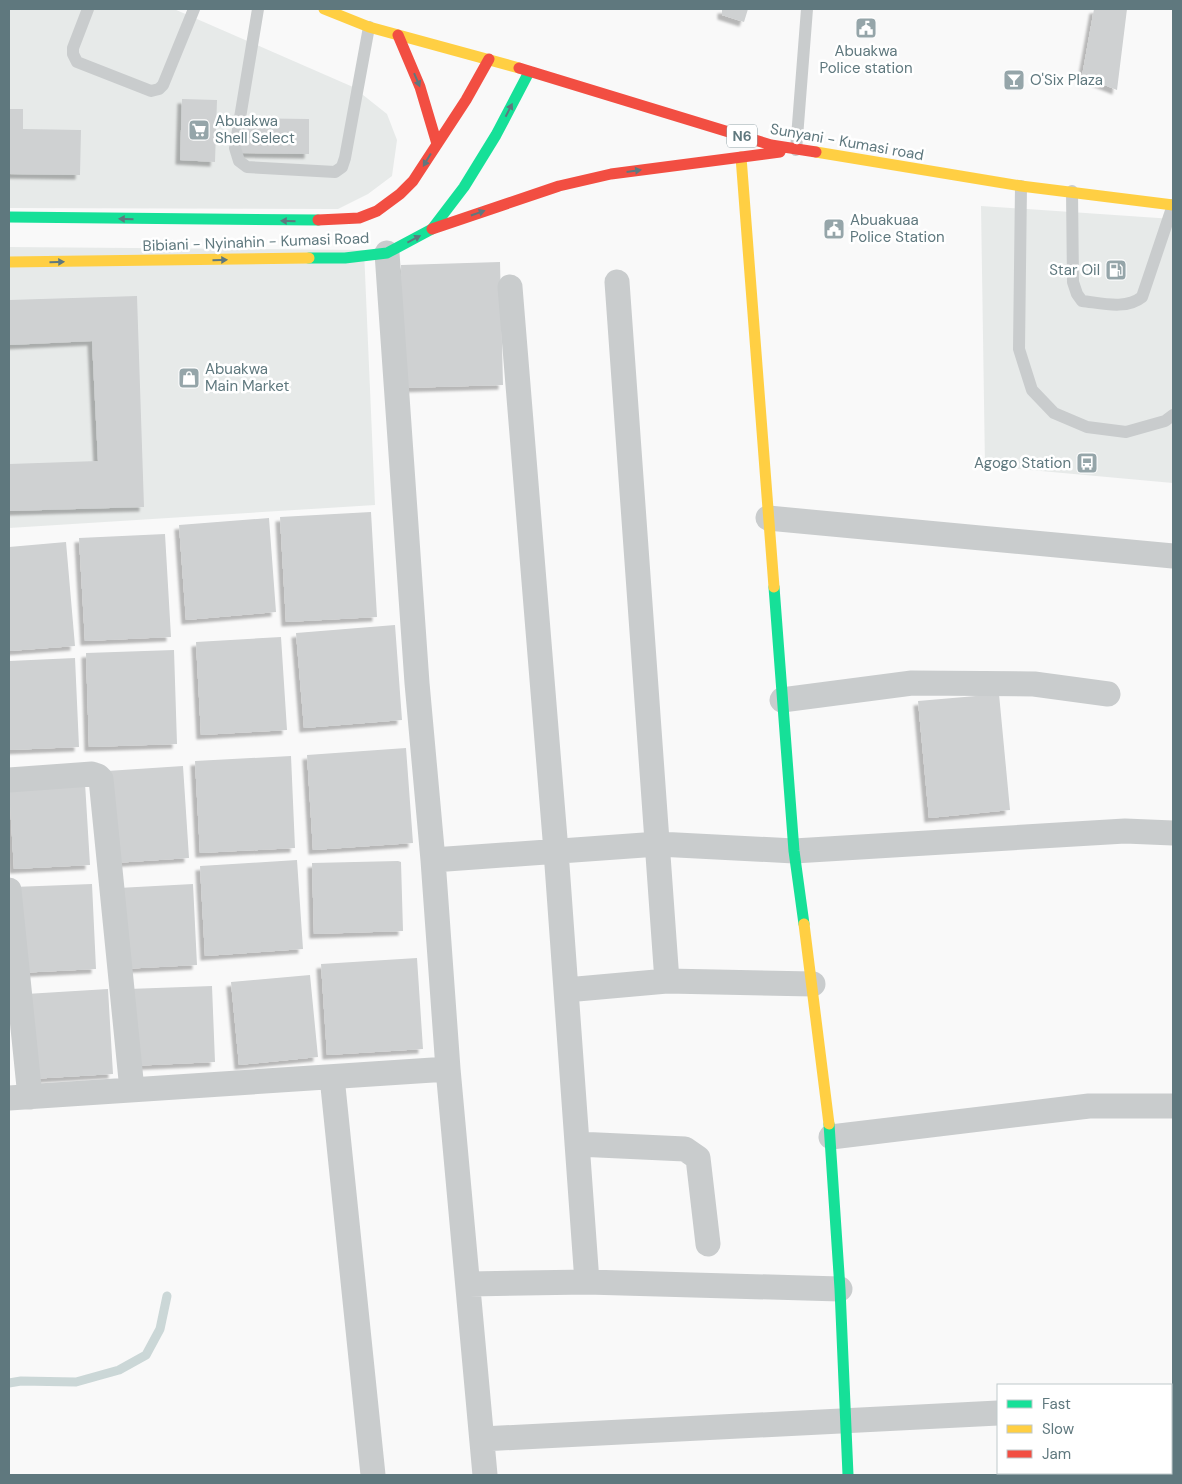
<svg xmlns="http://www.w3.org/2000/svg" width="1182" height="1484" viewBox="0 0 1182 1484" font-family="'DM Sans',sans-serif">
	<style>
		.built { fill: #e7eae9 }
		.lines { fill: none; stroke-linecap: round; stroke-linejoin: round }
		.stream { stroke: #cbd7d7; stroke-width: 9 }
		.building { fill: #cfd1d2; filter: url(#shadow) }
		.lane { stroke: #c9cccd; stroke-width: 12 }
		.street { stroke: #c9cccd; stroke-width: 25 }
		.fast { stroke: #16e098; stroke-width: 11 }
		.slow { stroke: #ffcf43; stroke-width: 11 }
		.jam { stroke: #f24e42; stroke-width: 11 }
		.oneway { fill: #5f787e }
		.labels { text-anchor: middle; stroke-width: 5; stroke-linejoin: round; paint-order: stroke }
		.shield { fill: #fff; stroke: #8fa0a5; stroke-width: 1 }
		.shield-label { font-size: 14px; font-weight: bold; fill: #5f787e }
		.poi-label { font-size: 15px; fill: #5f787e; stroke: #fff; text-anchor: start }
		.street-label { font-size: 15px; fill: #5f787e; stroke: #fff }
	</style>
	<defs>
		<filter id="shadow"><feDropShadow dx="-4.5" dy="4.5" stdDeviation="1" flood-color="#0004"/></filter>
	</defs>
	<rect width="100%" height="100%" fill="#f9f9f9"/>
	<path class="built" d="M9,9H174L353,87L387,114L397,140L392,176L368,194L338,209L9,208Z
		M981,206L1173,219V483L985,466Z
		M9,247L364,250L375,505L9,528Z"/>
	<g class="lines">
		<path class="stream" d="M9,1383L21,1381L76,1382L119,1370L146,1355L160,1329L167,1296"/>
	</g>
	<path class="building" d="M722,9H748L744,22L722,15Z
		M1094,9H1127L1117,90L1082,76Z
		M182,99L217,100L215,162L180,160Z
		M9,109H23V129L81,130L80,175L9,174Z
		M241,118L309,119V154L240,153Z
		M500,262L503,385L404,388L401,265Z
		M137,296L144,507L9,511V464L98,461L92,341L9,345V300Z
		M371,512L377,617L286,622L280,517Z
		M269,518L276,612L186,620L179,525Z
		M165,534L171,637L85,641L79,538Z
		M66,542L75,646L9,651V547Z
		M395,625L402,720L304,728L296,633Z
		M281,637L287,730L201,735L196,642Z
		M174,650L177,744L89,747L86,653Z
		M75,658L79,747L9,750V661Z
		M999,694L1010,810L929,818L918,701Z
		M406,748L413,843L313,850L307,755Z
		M291,756L295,848L200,853L195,761Z
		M183,766L189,858L114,863L107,771Z
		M85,783L90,865L14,869L9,788Z
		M297,860L303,949L205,956L200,866Z
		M398,861L401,862L403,931L314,934L312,863Z
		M92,884L96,969L18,973L13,887Z
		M193,884L197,965L122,969L118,888Z
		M417,958L423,1049L327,1055L321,964Z
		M310,975L318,1057L239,1065L231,982Z
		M212,986L215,1062L131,1066L128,989Z
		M108,989L113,1074L31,1079L26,994Z"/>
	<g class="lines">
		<path class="lane" d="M88,9L73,48V54L77,62L151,91L159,89L163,85L194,9
			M258,9L235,148L239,161L247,167L335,172L342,167L345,158L369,27
			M796,150L807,9
			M1021,186L1019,349L1032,390L1054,413L1087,427L1126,432L1165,421L1173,415
			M1072,191L1073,282L1077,294L1082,301C1101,303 1126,310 1142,297L1173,205"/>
		<path class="street" d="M387,253L417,683L433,860L448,1069L485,1475
			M617,282L667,981
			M510,287L556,851L587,1282
			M768,518L1173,556
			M782,700L912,683L1034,684L1108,694
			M9,780L92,774L98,776L101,779L132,1090
			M433,860L658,844L794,851L1125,831L1173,833
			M9,890L30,1097
			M566,990L667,981L813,984
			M332,1077L373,1475
			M9,1098L448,1069
			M831,1137L1089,1106H1173
			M577,1144L685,1149L698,1158L708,1244
			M469,1284L587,1282L840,1289
			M1171,1418H1173
			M482,1439L998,1413"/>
		<path class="fast" d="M9,217L318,220
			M309,258H345L387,253L432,229L464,187L496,135L529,72
			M774,587L794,851L804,924
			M829,1124L840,1289L848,1475"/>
		<path class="slow" d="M324,9L369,27L519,68
			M816,152L1021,186L1173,205
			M741,157L774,587
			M9,262L309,258
			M804,924L829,1124"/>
		<path class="jam" d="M398,35L420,87L437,144
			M519,68L771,145L816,152
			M318,220L359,218L377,211L400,194L413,181L466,100L489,59
			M432,229L559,186L611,174L780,152"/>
	</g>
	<defs><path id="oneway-solid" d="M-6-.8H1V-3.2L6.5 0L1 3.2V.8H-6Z" transform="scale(1.25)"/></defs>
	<g class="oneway">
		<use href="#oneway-solid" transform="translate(417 80) rotate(67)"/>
		<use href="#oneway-solid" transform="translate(509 110) rotate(-63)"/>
		<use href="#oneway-solid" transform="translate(427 160) rotate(121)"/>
		<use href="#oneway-solid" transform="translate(634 171) rotate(-8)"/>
		<use href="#oneway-solid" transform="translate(478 213) rotate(-19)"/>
		<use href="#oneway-solid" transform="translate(126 219) rotate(-179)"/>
		<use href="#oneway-solid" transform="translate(288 221) rotate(-179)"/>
		<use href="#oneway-solid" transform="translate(414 239) rotate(-28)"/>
		<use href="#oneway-solid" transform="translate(220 260) rotate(-1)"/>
		<use href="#oneway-solid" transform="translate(57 262) rotate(-1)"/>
	</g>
	<defs>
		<g id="civic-square" transform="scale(1.125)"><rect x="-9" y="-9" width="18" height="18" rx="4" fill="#95a5a9" stroke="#fff"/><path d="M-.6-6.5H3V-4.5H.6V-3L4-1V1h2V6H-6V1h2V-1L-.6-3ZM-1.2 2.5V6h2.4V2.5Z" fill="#fff"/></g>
		<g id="bar-square" transform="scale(1.125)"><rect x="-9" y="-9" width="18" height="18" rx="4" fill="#95a5a9" stroke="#fff"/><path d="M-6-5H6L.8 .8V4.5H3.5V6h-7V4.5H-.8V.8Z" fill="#fff"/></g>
		<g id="supermarket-square" transform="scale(1.125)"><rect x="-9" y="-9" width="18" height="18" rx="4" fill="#95a5a9" stroke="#fff"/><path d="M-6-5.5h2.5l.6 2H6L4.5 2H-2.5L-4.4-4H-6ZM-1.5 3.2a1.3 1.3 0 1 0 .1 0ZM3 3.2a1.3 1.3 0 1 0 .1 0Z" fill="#fff"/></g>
		<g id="fuel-square" transform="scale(1.125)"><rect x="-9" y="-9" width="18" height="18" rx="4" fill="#95a5a9" stroke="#fff"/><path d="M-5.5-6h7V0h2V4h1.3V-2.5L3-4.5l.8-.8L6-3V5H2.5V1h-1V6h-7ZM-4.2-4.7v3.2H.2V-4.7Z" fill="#fff"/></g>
		<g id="shop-square" transform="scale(1.125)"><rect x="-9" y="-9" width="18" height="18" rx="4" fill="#95a5a9" stroke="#fff"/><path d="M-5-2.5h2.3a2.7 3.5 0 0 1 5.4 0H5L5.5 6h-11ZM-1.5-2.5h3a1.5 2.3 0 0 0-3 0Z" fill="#fff"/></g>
		<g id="bus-square" transform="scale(1.125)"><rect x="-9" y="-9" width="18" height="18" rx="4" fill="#95a5a9" stroke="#fff"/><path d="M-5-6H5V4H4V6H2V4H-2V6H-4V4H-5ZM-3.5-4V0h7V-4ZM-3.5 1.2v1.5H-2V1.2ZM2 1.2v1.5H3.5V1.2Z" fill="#fff"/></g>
	</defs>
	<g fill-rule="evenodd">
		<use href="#civic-square" x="866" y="28"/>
		<use href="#bar-square" x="1014" y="80"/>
		<use href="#supermarket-square" x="199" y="130"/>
		<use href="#civic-square" x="834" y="229"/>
		<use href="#fuel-square" x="1116" y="270"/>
		<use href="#shop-square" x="189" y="378"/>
		<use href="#bus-square" x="1087" y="463"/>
	</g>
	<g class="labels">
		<rect class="shield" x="727" y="124.5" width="30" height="23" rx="4"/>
		<g class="shield-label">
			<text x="742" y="141">N6</text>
		</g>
		<g class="poi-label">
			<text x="866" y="56" text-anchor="middle">Abuakwa<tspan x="866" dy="17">Police station</tspan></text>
			<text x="1030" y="85">O'Six Plaza</text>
			<text x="215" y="126">Abuakwa<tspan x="215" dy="17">Shell Select</tspan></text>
			<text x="850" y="225">Abuakuaa<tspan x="850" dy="17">Police Station</tspan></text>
			<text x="1100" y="275" text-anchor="end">Star Oil</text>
			<text x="205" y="374">Abuakwa<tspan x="205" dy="17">Main Market</tspan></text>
			<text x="1071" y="468" text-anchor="end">Agogo Station</text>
		</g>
		<g class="street-label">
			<text transform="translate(847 142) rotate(10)" y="5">Sunyani - Kumasi road</text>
			<text transform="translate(256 242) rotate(-2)" y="5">Bibiani - Nyinahin - Kumasi Road</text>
		</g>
	</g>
	<rect width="1182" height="1484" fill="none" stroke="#5f787e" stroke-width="20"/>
	<rect x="997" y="1384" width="175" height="90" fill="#ffffff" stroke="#bfc9cb"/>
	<rect x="1007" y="1400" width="25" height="8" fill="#16e098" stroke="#bfc9cb"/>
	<text x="1042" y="1409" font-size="15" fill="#5f787e">Fast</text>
	<rect x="1007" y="1425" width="25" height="8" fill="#ffcf43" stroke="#bfc9cb"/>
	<text x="1042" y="1434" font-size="15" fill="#5f787e">Slow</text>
	<rect x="1007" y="1450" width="25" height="8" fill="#f24e42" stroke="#bfc9cb"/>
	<text x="1042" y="1459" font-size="15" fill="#5f787e">Jam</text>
</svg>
